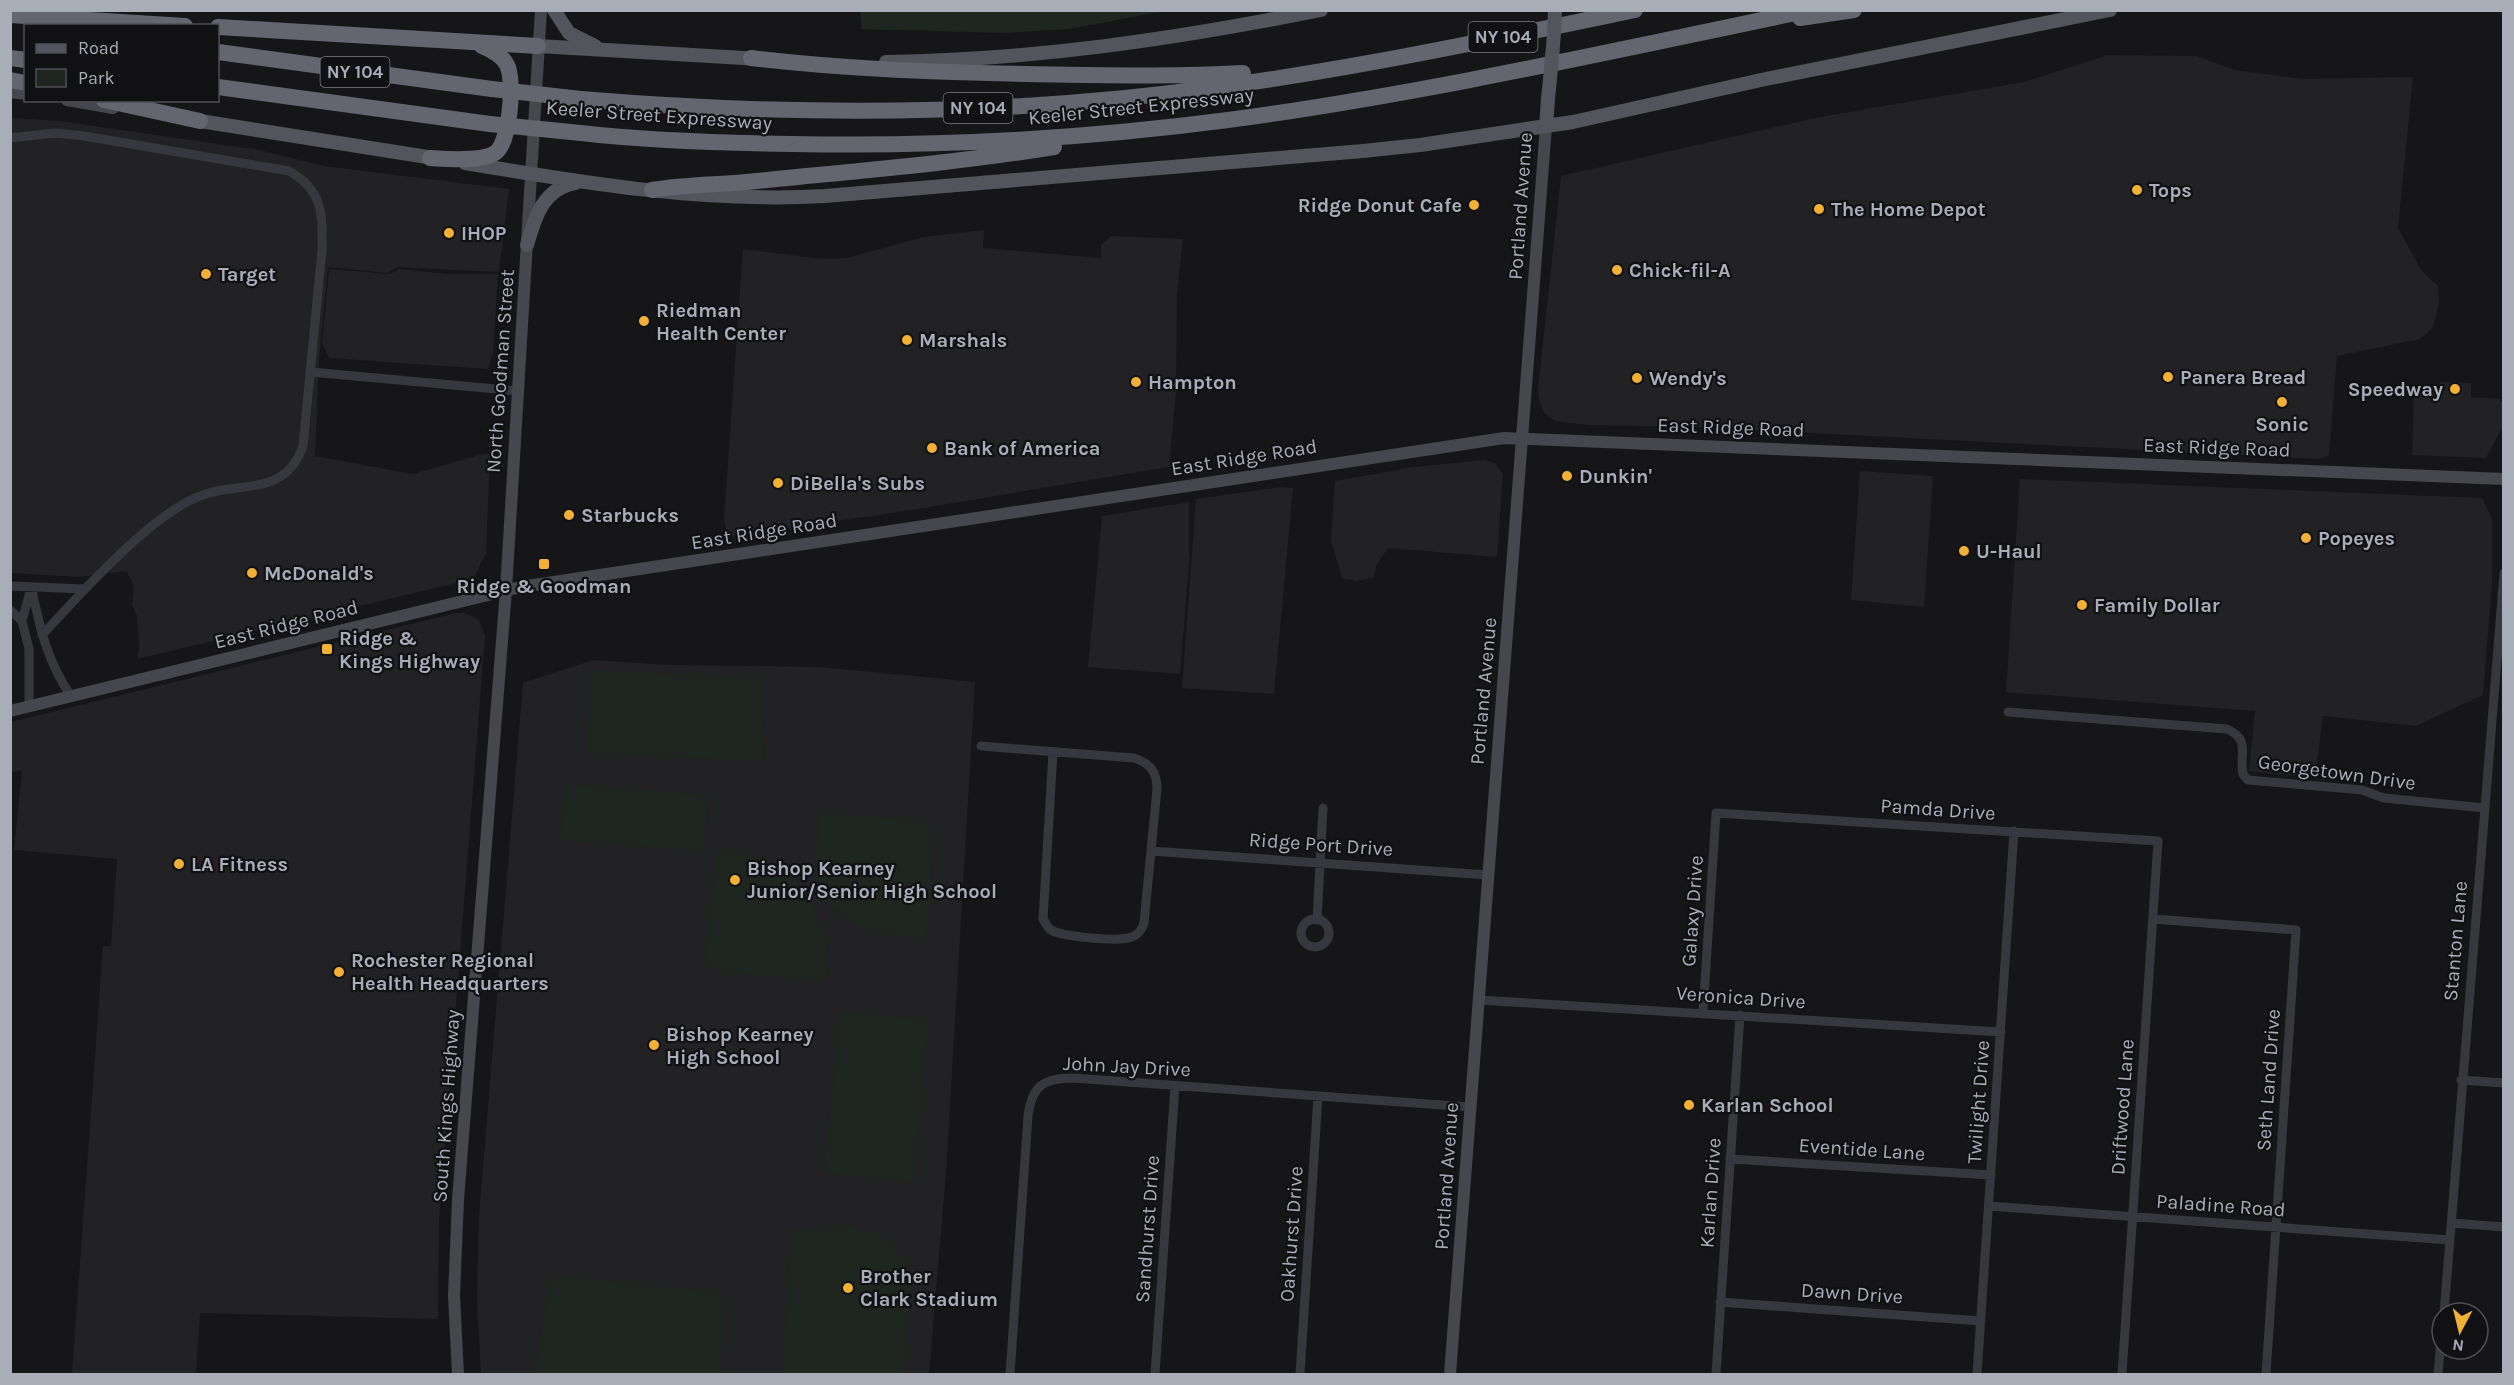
<svg xmlns="http://www.w3.org/2000/svg" width="2514" height="1385" viewBox="0 0 2514 1385" font-family="Karla,sans-serif">
	<style>
		.built { fill: #222225 }
		.green { fill: #1e261f }
		.lines { fill: none; stroke-linecap: round; stroke-linejoin: round }
		.street { stroke: #37383d; stroke-width: 9 }
		.secondary { stroke: #45474d; stroke-width: 12 }
		.primary { stroke: #53555c; stroke-width: 14 }
		.highway { stroke: #63666e; stroke-width: 16 }
		.primary-bridge { stroke: #53555c; stroke-width: 14 }
		.highway-bridge { stroke: #63666e; stroke-width: 16 }
		.poi-dot { fill: #f2b134; stroke: #111113; stroke-width: 2 }
		.labels { text-anchor: middle; stroke-width: 4.5; stroke-linejoin: round; paint-order: stroke }
		.shield { fill: #111113; stroke: #7b7e86; stroke-width: 1.5 }
		.shield-label { font-size: 18px; font-weight: bold; fill: #a8adb8 }
		.street-label { font-size: 20px; fill: #a8adb8; stroke: #111113 }
		.poi-label { font-size: 20px; font-weight: bold; fill: #a8adb8; stroke: #111113; text-anchor: start }
	</style>
	<rect width="100%" height="100%" fill="#161618"/>
	<path class="built" d="M2108,55L2197,56L2235,70L2303,79L2413,77L2398,228L2421,270L2438,286L2439,304L2433,327L2420,339L2337,356L2329,455L2319,459L1693,427L1589,425L1555,421L1544,413L1539,400L1538,389L1561,176L1820,117L2024,82Z
		M10,118L60,121L259,150L324,166L509,189L499,272L397,267L387,273L328,267L319,359L315,456L413,474L483,454H490L486,553L473,579L137,659L139,647L137,616L132,605L134,585L126,571L78,577L11,573Z
		M984,230L983,248L1101,258V245L1111,236L1183,239L1177,294L1176,391L1169,467L912,510L727,537L724,519L743,249L822,259L846,258L924,237Z
		M329,269L390,274L400,269L448,274H498L493,353L488,369L329,358L322,343Z
		M2440,382L2471,383V397L2500,399V401L2503,402L2502,428L2486,458L2412,455L2414,395L2439,396Z
		M1485,460L1495,463L1503,474L1497,557L1388,548L1377,564L1373,578L1356,581L1342,578L1331,541L1335,481L1414,467Z
		M1860,471L1933,476L1924,607L1851,600Z
		M2020,479L2482,498L2492,518V582L2483,695L2416,726L2323,716L2315,778L2249,771L2255,711L2006,692Z
		M1280,487L1293,488L1274,694L1182,688L1196,499Z
		M1189,502V563L1180,674L1088,667L1102,516Z
		M456,613H465L479,620L485,636L439,1220L438,1319L200,1313L196,1374H72L103,946H111L117,859L14,850L22,770L11,772V722Z
		M593,660L671,665L820,667L975,682L946,1173L929,1374H481L477,1301L479,1216L523,683Z"/>
	<path class="green" d="M860,11V10L1165,11L1069,29L1003,33L862,29Z
		M589,670L764,678L762,761L588,754Z
		M564,784L708,795L704,851L560,840Z
		M818,813L923,820L933,831L927,940L858,928L830,904L816,870Z
		M717,850C736,853 758,855 775,864C805,880 823,916 827,949C828,959 826,971 826,981L719,972L704,956Z
		M840,1011L929,1020L914,1183L824,1173Z
		M851,1225L880,1234L907,1263L910,1313L903,1374H781L793,1228L815,1232Z
		M550,1275L716,1292L725,1301L721,1374H535Z"/>
	<g class="lines">
		<path class="street" d="M10,138L55,133L84,136L289,171C323,190 323,215 322,250L303,446C285,497 241,481 203,495C164,508 114,559 85,589L10,586
			M311,372L518,391
			M32,590C40,629 48,663 71,696
			M10,610L22,621
			M42,635L85,589
			M29,706V649L22,621L31,588
			M2008,712L2227,729C2251,740 2239,754 2243,774L2248,780L2362,790L2384,798L2485,808
			M981,746L1134,758C1150,763 1157,772 1157,789L1144,923C1142,930 1139,934 1132,937C1120,942 1063,937 1051,930C1047,928 1046,923 1043,919L1053,752
			M1151,851L1488,875
			M2153,919L2296,930L2266,1374
			M1301 933a14 14 0 1 1 28 0a14 14 0 1 1-28 0Z
			M1317,920L1323,808
			M1479,1000L2001,1032
			M1703,1012L1716,813L2158,841L2122,1374
			M2461,1080L2504,1083
			M1730,1159L1991,1175
			M1989,1206L2450,1240
			M2452,1223L2504,1227
			M1720,1302L1981,1321
			M2444,1313L2504,573
			M1010,1374L1028,1116C1032,1086 1043,1078 1073,1078L1470,1107
			M1155,1374L1175,1086
			M1300,1374L1318,1096
			M1716,1374L1740,1015
			M1977,1374L2014,831
			M2438,1374L2442,1330"/>
		<path class="secondary" d="M10,92L26,94
			M67,100L113,108
			M10,711L521,587L1504,438L2504,479
			M458,1374L454,1296L458,1200L506,590L541,10
			M1450,1374L1546,126"/>
		<path class="primary" d="M554,10L569,33L595,46
			M538,46L761,59
			M1552,58L1554,33
			M886,62C1033,60 1176,39 1321,10
			M200,121L440,159
			M1546,126L1548,99
			M465,163C584,183 704,203 825,196L1363,151L1420,145L1573,122L1761,80L2110,10
			M527,245C535,217 543,189 575,183"/>
		<path class="highway" d="M10,15L185,26
			M1800,18L1854,10
			M218,27L538,46
			M218,52L492,89
			M10,58L26,60
			M751,58C842,69 932,72 1024,74C1097,75 1170,77 1243,73
			M10,80L26,83
			M218,87L490,124
			M581,99C762,114 944,116 1125,98C1297,81 1466,45 1635,10
			M104,100L200,121
			M581,133C651,141 722,143 792,144C938,147 1083,139 1228,120C1423,94 1617,50 1810,10
			M430,158C446,159 481,162 495,153C510,144 515,80 507,65C502,55 492,50 482,46
			M652,190C687,184 722,185 757,181C856,171 956,163 1054,147"/>
		<path class="primary-bridge" d="M1554,33L1555,10
			M1548,99L1552,58"/>
		<path class="highway-bridge" d="M492,89L581,99
			M490,124L581,133"/>
	</g>
	<g class="poi-dot">
		<circle cx="2137" cy="190" r="6"/>
		<circle cx="1474" cy="205" r="6"/>
		<circle cx="1819" cy="209" r="6"/>
		<circle cx="449" cy="233" r="6"/>
		<circle cx="1617" cy="270" r="6"/>
		<circle cx="206" cy="274" r="6"/>
		<circle cx="644" cy="321" r="6"/>
		<circle cx="907" cy="340" r="6"/>
		<circle cx="2168" cy="377" r="6"/>
		<circle cx="1637" cy="378" r="6"/>
		<circle cx="1136" cy="382" r="6"/>
		<circle cx="2455" cy="389" r="6"/>
		<circle cx="2282" cy="402" r="6"/>
		<circle cx="932" cy="448" r="6"/>
		<circle cx="1567" cy="476" r="6"/>
		<circle cx="778" cy="483" r="6"/>
		<circle cx="569" cy="515" r="6"/>
		<circle cx="2306" cy="538" r="6"/>
		<circle cx="1964" cy="551" r="6"/>
		<rect x="538" y="558" width="12" height="12" rx="3"/>
		<circle cx="252" cy="573" r="6"/>
		<circle cx="2082" cy="605" r="6"/>
		<rect x="321" y="643" width="12" height="12" rx="3"/>
		<circle cx="179" cy="864" r="6"/>
		<circle cx="735" cy="880" r="6"/>
		<circle cx="339" cy="972" r="6"/>
		<circle cx="654" cy="1045" r="6"/>
		<circle cx="1689" cy="1105" r="6"/>
		<circle cx="848" cy="1288" r="6"/>
	</g>
	<g class="labels">
		<g class="shield">
			<rect x="1468.5" y="22" width="69" height="30" rx="4.5"/>
			<rect x="320.5" y="57" width="69" height="30" rx="4.5"/>
			<rect x="943.5" y="93" width="69" height="30" rx="4.5"/>
		</g>
		<g class="shield-label">
			<text x="1503" y="43">NY 104</text>
			<text x="355" y="78">NY 104</text>
			<text x="978" y="114">NY 104</text>
		</g>
		<g class="street-label">
			<text transform="translate(1141 106) rotate(-6)" y="7">Keeler Street Expressway</text>
			<text transform="translate(659 115) rotate(4)" y="7">Keeler Street Expressway</text>
			<text transform="translate(1520 206) rotate(-86)" y="7">Portland Avenue</text>
			<text transform="translate(500 371) rotate(-86)" y="7">North Goodman Street</text>
			<text transform="translate(1731 427) rotate(2)" y="7">East Ridge Road</text>
			<text transform="translate(2217 447) rotate(2)" y="7">East Ridge Road</text>
			<text transform="translate(1244 457) rotate(-9)" y="7">East Ridge Road</text>
			<text transform="translate(764 531) rotate(-9)" y="7">East Ridge Road</text>
			<text transform="translate(286 624) rotate(-14)" y="7">East Ridge Road</text>
			<text transform="translate(1483 691) rotate(-85)" y="7">Portland Avenue</text>
			<text transform="translate(2337 772) rotate(8)" y="7">Georgetown Drive</text>
			<text transform="translate(1938 809) rotate(4)" y="7">Pamda Drive</text>
			<text transform="translate(1321 844) rotate(4)" y="7">Ridge Port Drive</text>
			<text transform="translate(1692 911) rotate(-86)" y="7">Galaxy Drive</text>
			<text transform="translate(2455 941) rotate(-85)" y="7">Stanton Lane</text>
			<text transform="translate(1741 997) rotate(4)" y="7">Veronica Drive</text>
			<text transform="translate(1127 1066) rotate(3)" y="7">John Jay Drive</text>
			<text transform="translate(2268 1080) rotate(-86)" y="7">Seth Land Drive</text>
			<text transform="translate(1978 1102) rotate(-86)" y="7">Twilight Drive</text>
			<text transform="translate(446 1106) rotate(-86)" y="7">South Kings Highway</text>
			<text transform="translate(2122 1107) rotate(-86)" y="7">Driftwood Lane</text>
			<text transform="translate(1862 1149) rotate(4)" y="7">Eventide Lane</text>
			<text transform="translate(1446 1176) rotate(-86)" y="7">Portland Avenue</text>
			<text transform="translate(1710 1193) rotate(-86)" y="7">Karlan Drive</text>
			<text transform="translate(2221 1205) rotate(4)" y="7">Paladine Road</text>
			<text transform="translate(1147 1229) rotate(-86)" y="7">Sandhurst Drive</text>
			<text transform="translate(1291 1234) rotate(-86)" y="7">Oakhurst Drive</text>
			<text transform="translate(1852 1293) rotate(4)" y="7">Dawn Drive</text>
		</g>
		<g class="poi-label">
			<text x="2149" y="197">Tops</text>
			<text x="1462" y="212" text-anchor="end">Ridge Donut Cafe</text>
			<text x="1831" y="216">The Home Depot</text>
			<text x="461" y="240">IHOP</text>
			<text x="1629" y="277">Chick-fil-A</text>
			<text x="218" y="281">Target</text>
			<text x="656" y="317">Riedman<tspan x="656" dy="23">Health Center</tspan></text>
			<text x="919" y="347">Marshals</text>
			<text x="2180" y="384">Panera Bread</text>
			<text x="1649" y="385">Wendy's</text>
			<text x="1148" y="389">Hampton</text>
			<text x="2443" y="396" text-anchor="end">Speedway</text>
			<text x="2282" y="431" text-anchor="middle">Sonic</text>
			<text x="944" y="455">Bank of America</text>
			<text x="1579" y="483">Dunkin'</text>
			<text x="790" y="490">DiBella's Subs</text>
			<text x="581" y="522">Starbucks</text>
			<text x="2318" y="545">Popeyes</text>
			<text x="1976" y="558">U-Haul</text>
			<text x="264" y="580">McDonald's</text>
			<text x="544" y="593" text-anchor="middle">Ridge &amp; Goodman</text>
			<text x="2094" y="612">Family Dollar</text>
			<text x="339" y="645">Ridge &amp;<tspan x="339" dy="23">Kings Highway</tspan></text>
			<text x="191" y="871">LA Fitness</text>
			<text x="747" y="875">Bishop Kearney<tspan x="747" dy="23">Junior/Senior High School</tspan></text>
			<text x="351" y="967">Rochester Regional<tspan x="351" dy="23">Health Headquarters</tspan></text>
			<text x="666" y="1041">Bishop Kearney<tspan x="666" dy="23">High School</tspan></text>
			<text x="1701" y="1112">Karlan School</text>
			<text x="860" y="1283">Brother<tspan x="860" dy="23">Clark Stadium</tspan></text>
		</g>
	</g>
	<rect width="2514" height="1385" fill="none" stroke="#a8adb8" stroke-width="24"/>
	<rect x="24" y="24" width="195" height="78" fill="#111113" stroke="#4d4f55" stroke-width="1.5"/>
	<rect x="36" y="44" width="30" height="9" fill="#53555c" stroke="#4d4f55" stroke-width="1.5"/>
	<text x="78" y="54" font-size="18" fill="#a8adb8">Road</text>
	<rect x="36" y="69" width="30" height="18" fill="#1e261f" stroke="#4d4f55" stroke-width="1.5"/>
	<text x="78" y="84" font-size="18" fill="#a8adb8">Park</text>
	<g transform="translate(2460 1331) rotate(187)"><circle r="28" fill="#111113" stroke="#4d4f55" stroke-width="1.5"/>
	<path d="M0-4.5L10 22L0 15L-10 22Z" fill="#f2b134"/>
	<text y="-9" font-size="16" font-weight="bold" text-anchor="middle" fill="#a8adb8">N</text>
	</g>
</svg>
